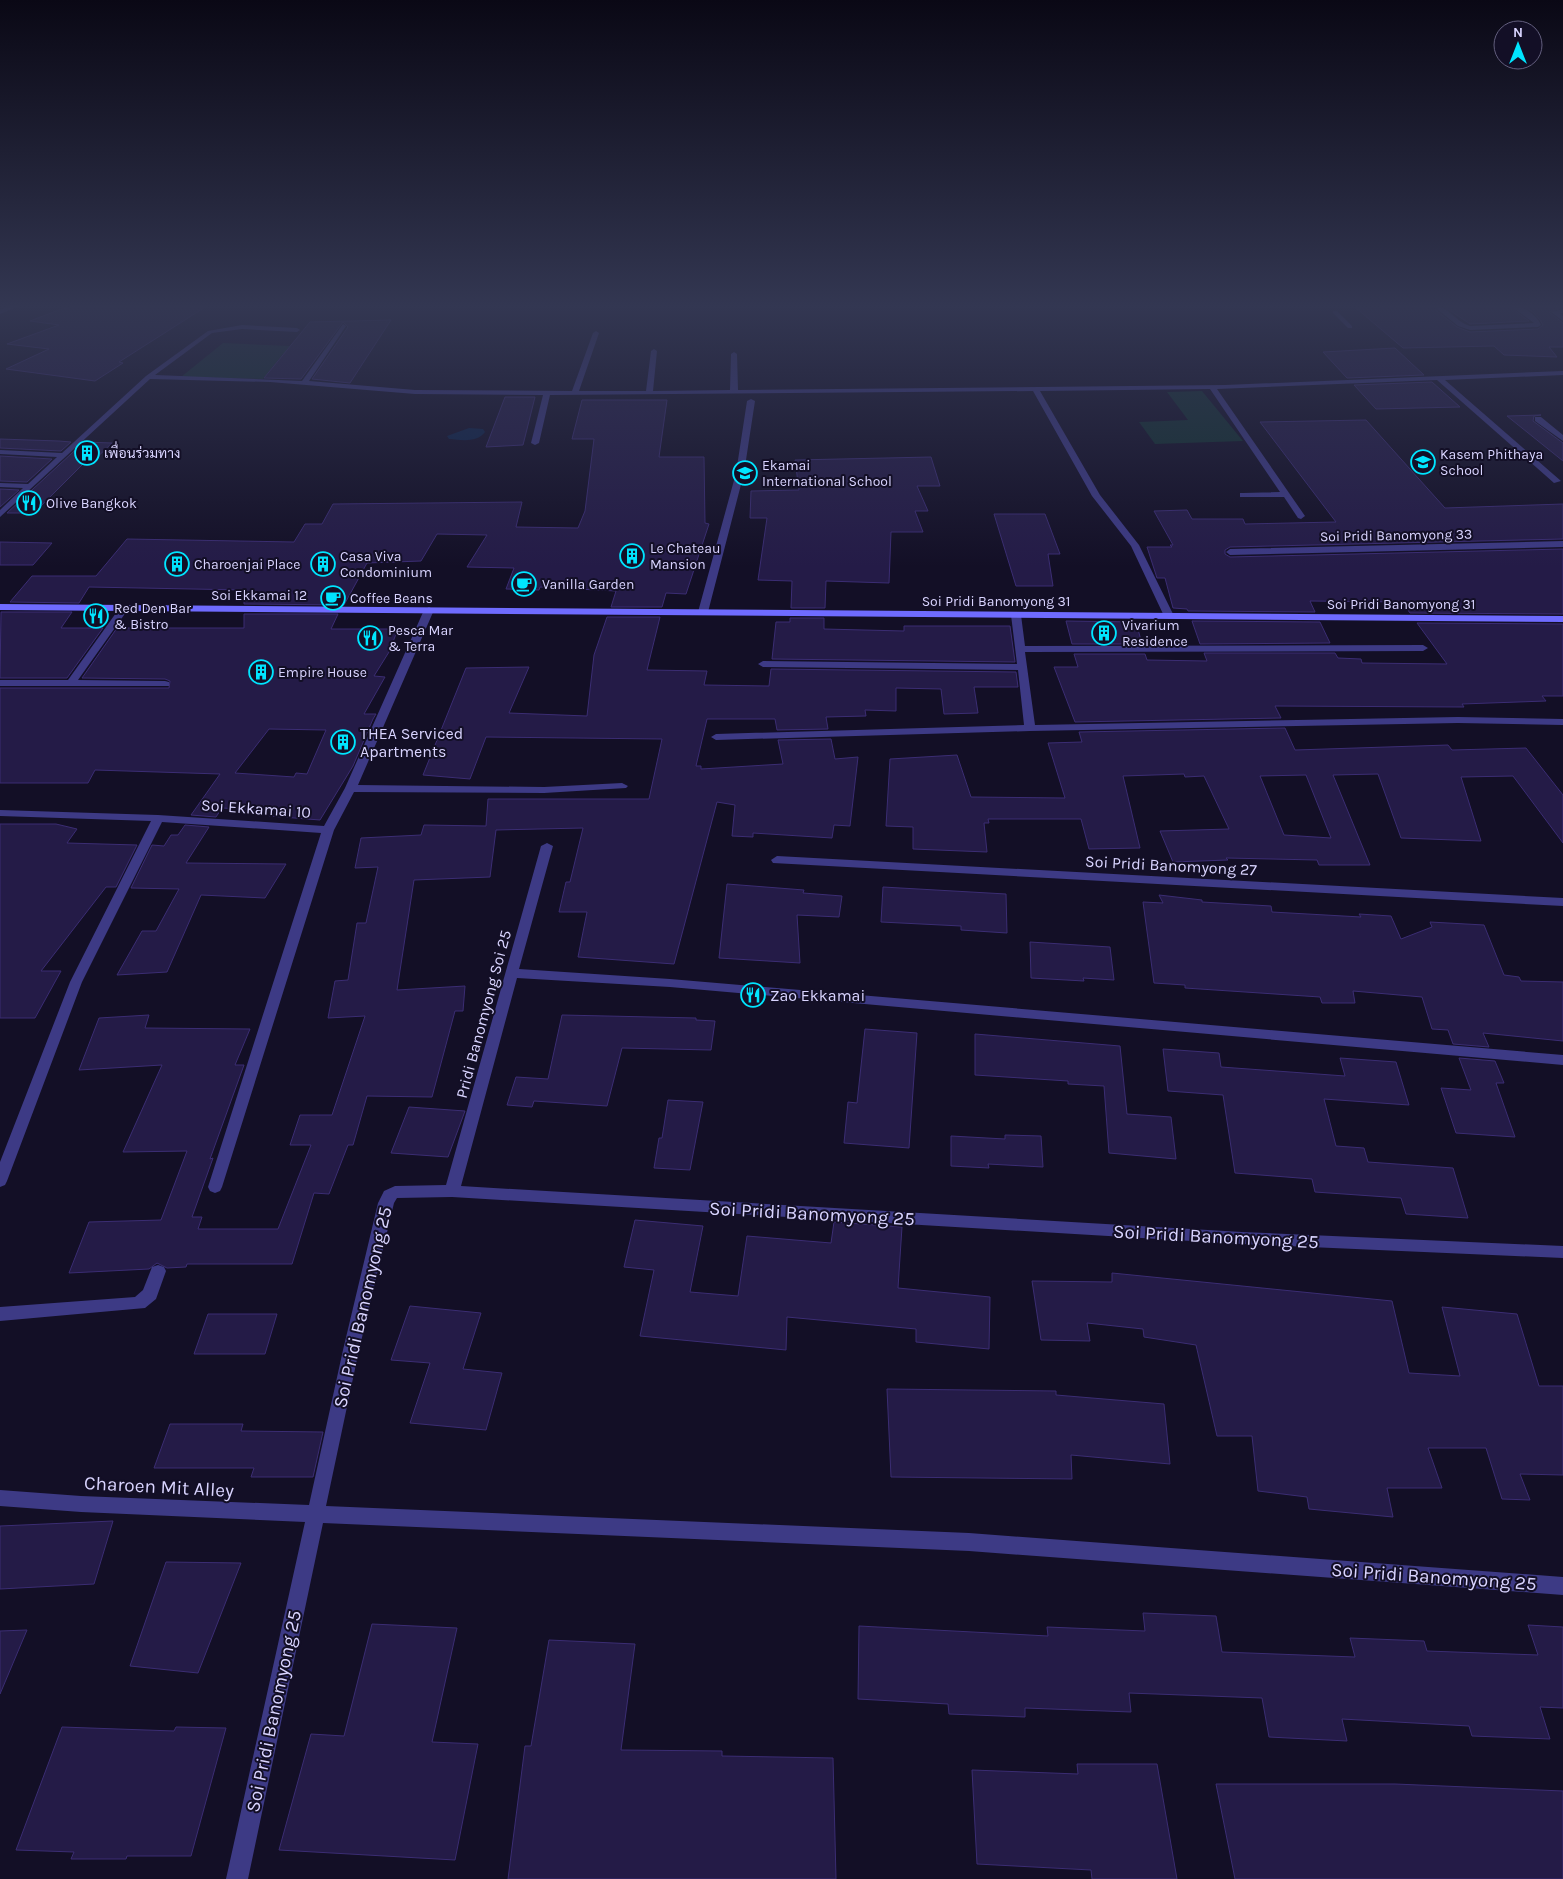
<svg xmlns="http://www.w3.org/2000/svg" width="1563" height="1879" viewBox="0 0 1563 1879" font-family="Karla,Sarabun,sans-serif">
	<style>
		.green { fill: #12302f }
		.water { fill: #0c2248 }
		.building { fill: #241b47; stroke: #3b2d73; fill-rule: evenodd }
		.lines { fill: none; stroke-linecap: round; stroke-linejoin: round }
		.street { fill: #3d3a85; fill-rule: evenodd }
		.secondary { fill: #6f6bff; fill-rule: evenodd }
		.labels { text-anchor: middle; stroke-width: 4; stroke-linejoin: round; paint-order: stroke }
		.far-poi-label { font-size: 14px; fill: #d9d4ff; stroke: #130f26; text-anchor: start }
		.far-street-label { font-size: 14px; fill: #d9d4ff; stroke: #130f26 }
		.poi-label { font-size: 16px; fill: #d9d4ff; stroke: #130f26; text-anchor: start }
		.street-label { font-size: 16px; fill: #d9d4ff; stroke: #130f26 }
		.near-street-label { font-size: 19px; fill: #d9d4ff; stroke: #130f26 }
	</style>
	<rect width="100%" height="100%" fill="#130f26"/>
	<path class="green" d="M223,343L290,346L286,351L315,355L283,354L263,379L181,377Z
		M1202,391L1243,441L1155,444L1139,422L1188,420L1167,392Z"/>
	<path class="water" d="M469,428L483,429L485,432C477,443 461,440 449,439L447,436Z"/>
	<path class="building" d="M72,304H210L119,362L123,363L95,381L6,369L49,349L7,344L59,325L30,321L64,308L67,309Z
		M1381,304H1428L1457,327L1470,332L1538,329L1543,325L1540,320L1533,312L1519,304H1563V307L1549,312L1563,323V347H1549L1557,357L1504,355L1494,346L1403,348L1356,308L1385,307Z
		M1464,304H1506L1529,321L1470,324L1442,305Z
		M391,320L350,383L312,379L348,327L343,322L301,379L264,378L310,322Z
		M1395,348L1424,375L1347,378L1323,352Z
		M1432,382L1460,407L1376,409L1354,385Z
		M505,397H535L523,445L486,447Z
		M582,400H667L659,457H704L705,523L709,524L686,594L666,593L662,607H611L616,591L540,587L539,590L506,589L514,568L467,567L487,535L437,534L421,561L367,563L344,605L244,604V590L89,587L79,603L10,602L32,576H96L127,539L294,542L305,524H322L333,504L522,502L516,527L578,528L585,511L594,439H572Z
		M1541,415L1534,416L1533,421L1563,443V461L1507,416Z
		M1366,420L1445,508L1563,504V539L1230,547L1225,550V554L1230,557L1563,549V614L1410,613L1402,602L1310,601L1315,612L1188,611L1187,609L1173,608L1165,578H1157L1147,547H1172L1170,545H1173L1154,511L1187,510L1192,519H1243L1245,524L1336,522L1260,422Z
		M0,439L59,441L71,442L61,451L0,448Z
		M84,442L112,443L89,465L83,464L34,513H7Z
		M0,456L52,459L27,482L0,481Z
		M931,457L940,486H917L928,511H915L923,532H891L889,583L826,581L825,608H791L792,581L758,580L767,518H750L751,491L799,490L795,460Z
		M0,489L19,490L0,507Z
		M994,514H1045L1060,554H1048L1053,586H1016Z
		M0,542L52,543L33,565H0Z
		M1,612H72L61,628H103L67,678H0Z
		M244,614H338L331,629H398L389,652L374,676L385,677L364,714H376L373,719L353,766L320,820L269,816L273,811L222,808L216,817L191,815L220,774L95,770L88,783H0V688H169L170,681L165,679L82,678L117,628H244ZM269,729L326,730L307,774L296,773L294,777L235,773Z
		M607,617H660L647,670L707,671L704,685L769,686L771,669L1016,672L1018,687H974L978,713L944,714L941,689L896,688V711L865,710L866,716L826,717L828,729L777,730L775,719H707L696,766H701V769L783,764L778,740L831,739L835,759L858,757L850,826L834,825L832,838L753,833V837L732,836L735,805L717,802L674,964L578,957L587,912H559L566,882H570L583,828L496,830L490,877L414,880L397,990L465,986L463,1011H455L432,1097L367,1096L353,1145H348L329,1194L314,1193L292,1264H187L186,1267L167,1268L157,1263L149,1269L69,1273L89,1222L161,1220L187,1151L123,1152L162,1065L79,1070L99,1018L149,1015L145,1028L250,1029L235,1065H244L210,1159L213,1158L192,1217H202L198,1229H278L311,1145H290L300,1115H332L365,1016L328,1018L335,981L348,980L357,923H366L378,867L355,868L361,838L421,835L424,825L486,826L488,799H649L662,739L486,737L470,779L423,775L466,668L529,667L509,713L587,716L594,655Z
		M790,618H824V629L904,631V626H1010L1015,662L772,659L776,622H790Z
		M1066,621L1136,622L1142,644H1072Z
		M1192,621L1320,622L1330,643L1200,644Z
		M1417,623L1563,624V696H1542L1546,701L1462,704L1464,707L1275,706L1281,718L1075,722L1054,667H1078L1074,654H1145L1147,660L1207,661L1204,653H1335L1338,658L1361,659L1362,663L1447,664Z
		M1285,728L1295,750L1448,745L1452,750L1526,748L1563,795V843L1513,776L1461,777L1481,841L1401,838L1378,774L1333,775L1370,865H1319L1317,860L1226,858L1228,860L1173,862L1160,831L1229,829L1204,776L1185,777L1184,774L1123,776L1140,848L1089,849L1081,819H988L989,823H984L987,852L913,849V827L886,826L890,759L957,755L971,797L1065,798L1048,743L1082,742L1079,732ZM1306,775L1331,838L1284,835L1260,776Z
		M0,824H56L77,829L67,843L137,845L116,887H106L41,971H61L35,1018H0Z
		M185,825L209,827L186,863L286,864L265,898L201,895L167,972L117,975L142,931H156L179,889L131,888L152,845L164,846L171,835H178Z
		M727,884L804,890L803,893L842,896L839,917L797,915L800,963L719,958Z
		M883,887L1006,894L1007,933L961,930V926L881,922Z
		M1159,895L1202,900V902L1271,906L1272,912L1361,917L1359,914L1391,916L1401,939L1432,927L1430,922L1484,925L1504,975L1519,977L1521,981L1563,982V1041L1483,1033L1489,1047L1453,1044L1448,1030L1432,1029L1422,997L1353,991L1355,1003H1322L1320,997L1185,988V985L1154,983L1143,902L1163,903Z
		M1030,942L1110,947L1114,980L1083,978L1084,981L1031,978Z
		M562,1015L696,1018V1020L715,1021L711,1050L622,1048L607,1106L534,1101L532,1107L507,1105L516,1077L548,1079Z
		M865,1029L917,1033L909,1148L844,1143L848,1102L857,1103Z
		M975,1034L1120,1046L1127,1114L1171,1117L1176,1159L1109,1153L1104,1086L1068,1084V1081L975,1075Z
		M1163,1049L1219,1053L1221,1067L1345,1076L1340,1058L1396,1062L1409,1105L1324,1099L1336,1146L1364,1148L1368,1162L1453,1168L1468,1218L1406,1214L1401,1198L1315,1192L1312,1179L1235,1173L1223,1095L1168,1091Z
		M1459,1058L1495,1061L1504,1083H1496L1515,1137L1456,1133L1441,1088L1471,1090Z
		M668,1100L703,1102L690,1170L654,1168L659,1138H662Z
		M409,1107L465,1111L448,1157L391,1153Z
		M1005,1135L1041,1136L1043,1167L988,1164L989,1168L951,1166V1136L1005,1139Z
		M635,1220L703,1226L690,1292L738,1296L747,1236L831,1243L834,1222L902,1227L898,1288L990,1297L989,1349L916,1342V1329L787,1317L786,1350L640,1336L654,1270L624,1267Z
		M1112,1273L1392,1301L1409,1373L1460,1376L1442,1307L1517,1314L1539,1386H1563V1475L1520,1474L1530,1500L1502,1499L1486,1448H1428L1442,1488H1387L1393,1517L1309,1509L1307,1497L1258,1491L1252,1436H1217L1196,1345L1144,1337L1143,1329L1087,1323L1090,1341L1041,1340L1032,1281L1112,1282Z
		M410,1306L481,1313L463,1369L502,1373L486,1430L410,1423L430,1363L391,1360Z
		M208,1314H277L265,1354H194Z
		M887,1389L1056,1391V1395L1164,1404L1170,1464L1071,1455L1072,1479L891,1477Z
		M170,1424H243L241,1431L323,1432L313,1477H251L254,1468H154Z
		M113,1521L94,1584L0,1589V1526Z
		M166,1562L241,1563L198,1673L130,1666Z
		M1143,1613L1216,1616L1222,1652L1355,1657L1350,1638L1424,1641L1427,1651L1538,1655L1528,1625L1563,1627V1708L1540,1707L1550,1739L1472,1736L1469,1726L1342,1719L1347,1741L1269,1737L1262,1698L1129,1693L1131,1712L1025,1708V1717L949,1714L948,1704L858,1699L859,1626L1048,1636L1047,1627L1145,1631Z
		M372,1624L457,1628L432,1742L478,1744L455,1860L279,1850L311,1734L344,1736Z
		M27,1630L0,1694V1631Z
		M549,1640L635,1644L621,1750L722,1751V1756L833,1758L836,1879H508L525,1746H531Z
		M62,1727L174,1731L176,1727L226,1728L191,1856H127L126,1859H71L74,1852L16,1850Z
		M1077,1764H1157L1177,1879H1092L1091,1870L977,1864L972,1770L1078,1774Z
		M1216,1784H1395L1563,1791V1879H1235Z"/>
	<g class="lines">
		<path class="street" d="M14,304H24L0,314V310Z
			M62,304H69V305L66,307Z
			M1431,304C1446,304 1456,322 1470,326L1534,323L1508,304C1520,304 1537,314 1541,325L1538,327L1470,330L1458,326Z
			M1563,309V313H1560L1563,316V321L1551,312Z
			M1333,311H1337L1352,326V328H1348L1333,313Z
			M343,324L346,326L309,381L415,390L572,391L593,333L596,331L599,333L579,391H646L651,351L654,349L657,351L653,391L730,390L731,354L734,352L737,354L738,390L1225,385L1563,371V375L1445,380L1561,481L1554,483L1437,380L1217,389L1305,516L1301,519L1298,518L1284,497H1240V493H1243L1280,492L1210,389L1040,391L1100,495L1139,545L1174,616L1169,619L1164,616L1131,546L1092,496L1033,391L550,395L539,443L535,445L531,443L543,395L415,394L270,382L150,379L0,517V510L23,488L0,487V483L28,484L57,457L0,454V450L62,453L146,376L208,331L242,325L297,328L300,330L297,332L242,329L212,333L155,375L302,381Z
			M751,399L755,401L744,473L708,612L703,615L698,612L736,473L747,401Z
			M1535,417H1541L1563,435V441L1535,421Z
			M1563,541V547L1230,555L1226,552L1230,549Z
			M124,605L129,608L78,680L165,681L169,682V686H0V680H68L121,606Z
			M429,607L434,610L358,785L544,787L622,783L628,786L626,788L544,793L354,792L334,830L222,1187L220,1191L215,1193L210,1191L208,1187L321,833L162,822L82,982L7,1181L5,1185L0,1187V1162L70,982L151,821L0,816V810L158,815L324,826L345,788L424,610Z
			M1016,612L1021,615L1025,646L1423,645L1428,648L1423,651L1025,652L1035,725L1458,717L1563,719V725L1458,723L1030,731L716,740L711,737L716,734L1024,725L1018,670L763,667L758,664L763,661L1017,664L1011,615Z
			M547,843L553,846L519,969L670,979L1563,1055V1065L670,987L517,978L461,1186L1242,1232L1563,1246V1258L1242,1244L452,1197L397,1198L394,1203L359,1350L326,1506L969,1533L1563,1577V1595L969,1551L323,1523L248,1879H226L305,1522L81,1512L0,1506V1490L81,1496L309,1505L343,1350L378,1203L384,1191L395,1186L446,1185L541,846Z
			M777,856L1563,898V906L773,863L771,860Z
			M158,1265L164,1267L166,1271L156,1299L145,1308L0,1321V1307L135,1297L143,1290L152,1267Z"/>
		<path class="secondary" d="M0,604L1563,616V622L0,610Z"/>
	</g>
	<linearGradient id="sky" x2="0" y2="1"><stop stop-color="#0a0815"/><stop offset="0.54" stop-color="#333752"/><stop offset="1" stop-color="#333752" stop-opacity="0"/></linearGradient>
	<rect width="1563" height="567" fill="url(#sky)"/>
	<defs>
		<g id="building-ring" transform="scale(1.25)"><circle r="9.5" fill="#130f26" stroke="#00e5ff" stroke-width="1.5"/><path d="M-4-6H4V6H1V3H-1V6H-4ZM-2.5-4.3h1.7v1.8h-1.7ZM.8-4.3h1.7v1.8H.8ZM-2.5-1h1.7V.8h-1.7ZM.8-1h1.7V.8H.8Z" fill="#00e5ff"/></g>
		<g id="school-ring" transform="scale(1.25)"><circle r="9.5" fill="#130f26" stroke="#00e5ff" stroke-width="1.5"/><path d="M0-5L7-2L0 1L-7-2ZM-4 1L0 2.5L4 1V4Q0 6-4 4Z" fill="#00e5ff"/></g>
		<g id="restaurant-ring" transform="scale(1.25)"><circle r="9.5" fill="#130f26" stroke="#00e5ff" stroke-width="1.5"/><path d="M-5-6h1v4h1v-4h1v4h1v-4h1v5L-1.5 .5V6h-2V.5L-5-1ZM5-6V6H3V1.5H1.5Q1.5-4 5-6Z" fill="#00e5ff"/></g>
		<g id="cafe-ring" transform="scale(1.25)"><circle r="9.5" fill="#130f26" stroke="#00e5ff" stroke-width="1.5"/><path d="M-5.5-4.5H6V0H3Q3 3.5 0 3.5H-2.5Q-5.5 3.5-5.5 0ZM3-3.2v2h1.7v-2ZM-6 4.5H4V6H-6Z" fill="#00e5ff"/></g>
	</defs>
	<g fill-rule="evenodd">
		<use href="#building-ring" x="87" y="453"/>
		<use href="#school-ring" x="1423" y="462"/>
		<use href="#school-ring" x="745" y="473"/>
		<use href="#restaurant-ring" x="29" y="503"/>
		<use href="#building-ring" x="632" y="556"/>
		<use href="#building-ring" x="177" y="564"/>
		<use href="#building-ring" x="323" y="564"/>
		<use href="#cafe-ring" x="524" y="584"/>
		<use href="#cafe-ring" x="333" y="598"/>
		<use href="#restaurant-ring" x="96" y="616"/>
		<use href="#building-ring" x="1104" y="633"/>
		<use href="#restaurant-ring" x="370" y="638"/>
		<use href="#building-ring" x="261" y="672"/>
		<use href="#building-ring" x="343" y="742"/>
		<use href="#restaurant-ring" x="753" y="995"/>
	</g>
	<g class="labels">
		<g class="far-poi-label">
			<text x="104" y="458">เพื่อนร่วมทาง</text>
			<text x="1440" y="459">Kasem Phithaya<tspan x="1440" dy="16">School</tspan></text>
			<text x="762" y="470">Ekamai<tspan x="762" dy="16">International School</tspan></text>
			<text x="46" y="508">Olive Bangkok</text>
			<text x="650" y="553">Le Chateau<tspan x="650" dy="16">Mansion</tspan></text>
			<text x="340" y="561">Casa Viva<tspan x="340" dy="16">Condominium</tspan></text>
			<text x="194" y="569">Charoenjai Place</text>
			<text x="542" y="589">Vanilla Garden</text>
			<text x="350" y="603">Coffee Beans</text>
			<text x="114" y="613">Red Den Bar<tspan x="114" dy="16">&amp; Bistro</tspan></text>
			<text x="1122" y="630">Vivarium<tspan x="1122" dy="16">Residence</tspan></text>
			<text x="388" y="635">Pesca Mar<tspan x="388" dy="16">&amp; Terra</tspan></text>
			<text x="278" y="677">Empire House</text>
		</g>
		<g class="far-street-label">
			<text transform="translate(1396 535) rotate(-1)" y="5">Soi Pridi Banomyong 33</text>
			<text x="259" y="600">Soi Ekkamai 12</text>
			<text x="996" y="606">Soi Pridi Banomyong 31</text>
			<text x="1401" y="609">Soi Pridi Banomyong 31</text>
		</g>
		<g class="poi-label">
			<text x="360" y="739">THEA Serviced<tspan x="360" dy="18">Apartments</tspan></text>
			<text x="770" y="1001">Zao Ekkamai</text>
		</g>
		<g class="street-label">
			<text transform="translate(256 808) rotate(4)" y="6">Soi Ekkamai 10</text>
			<text transform="translate(1171 865) rotate(3)" y="6">Soi Pridi Banomyong 27</text>
			<text transform="translate(483 1014) rotate(-75)" y="6">Pridi Banomyong Soi 25</text>
		</g>
		<g class="near-street-label">
			<text transform="translate(812 1213) rotate(3)" y="7">Soi Pridi Banomyong 25</text>
			<text transform="translate(1216 1236) rotate(3)" y="7">Soi Pridi Banomyong 25</text>
			<text transform="translate(362 1307) rotate(-77)" y="7">Soi Pridi Banomyong 25</text>
			<text transform="translate(159 1486) rotate(3)" y="7">Charoen Mit Alley</text>
			<text transform="translate(1434 1576) rotate(4)" y="7">Soi Pridi Banomyong 25</text>
			<text transform="translate(273 1711) rotate(-78)" y="7">Soi Pridi Banomyong 25</text>
		</g>
	</g>
	<g transform="translate(1518 45)"><circle r="24" fill="#130f26" stroke="#625e7d"/>
	<path d="M0-4L9 19L0 12L-9 19Z" fill="#00e5ff"/>
	<text y="-8" font-size="14" font-weight="bold" text-anchor="middle" fill="#d9d4ff">N</text>
	</g>
</svg>
